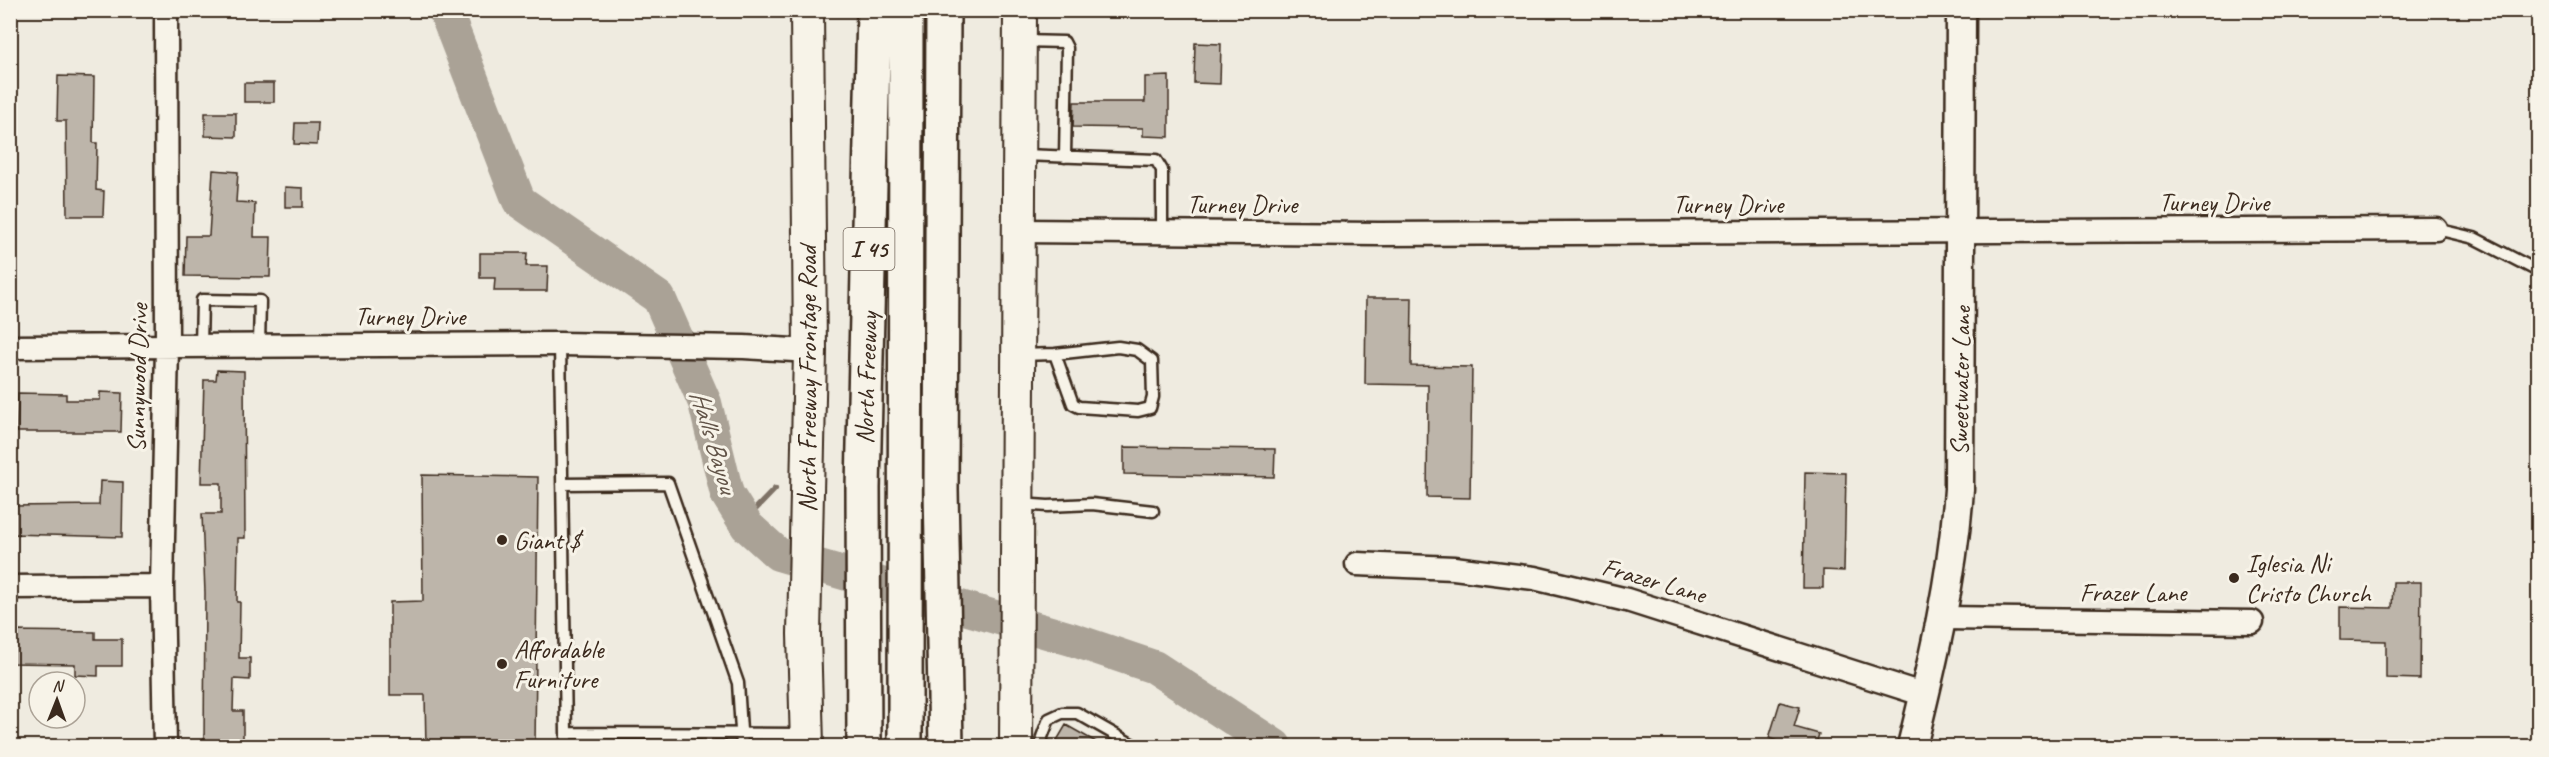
<svg xmlns="http://www.w3.org/2000/svg" width="2549" height="757" viewBox="0 0 2549 757" font-family="Caveat,sans-serif">
	<style>
		.lines { fill: none; stroke-linecap: round; stroke-linejoin: round }
		.stream { stroke: #7e7266; stroke-width: 6 }
		.river { stroke: #aaa296; stroke-width: 34 }
		.building { fill: #bdb5aa; stroke: #3b2a1e; stroke-width: 1.5 }
		.service-casing { stroke: #3b2a1e; stroke-width: 15 }
		.minor-casing { stroke: #3b2a1e; stroke-width: 27 }
		.tertiary-casing { stroke: #3b2a1e; stroke-width: 33 }
		.secondary-casing { stroke: #3b2a1e; stroke-width: 36 }
		.motorway-casing { stroke: #3b2a1e; stroke-width: 38 }
		.service { stroke: #f7f3e8; stroke-width: 10 }
		.minor { stroke: #f7f3e8; stroke-width: 22 }
		.tertiary { stroke: #f7f3e8; stroke-width: 28 }
		.secondary { stroke: #f7f3e8; stroke-width: 32 }
		.motorway { stroke: #f7f3e8; stroke-width: 33 }
		.poi-dot { fill: #3b2a1e; stroke: #f7f3e8; stroke-width: 2 }
		.labels { text-anchor: middle; stroke-width: 6; stroke-linejoin: round; paint-order: stroke }
		.shield { fill: #f7f3e8; stroke: #73665b; stroke-width: 1.5 }
		.shield-label { font-size: 24px; font-weight: bold; fill: #3b2a1e }
		.street-label { font-size: 26px; fill: #3b2a1e; stroke: #f7f3e8 }
		.poi-label { font-size: 26px; fill: #3b2a1e; stroke: #f7f3e8; text-anchor: start }
		.water-label { font-size: 27px; font-style: italic; fill: #625448; stroke: #f7f3e8 }
	</style>
	<rect width="100%" height="100%" fill="#efebe0"/>
	<filter id="ink" filterUnits="userSpaceOnUse"><feTurbulence type="fractalNoise" baseFrequency=".0167" numOctaves="2"/><feDisplacementMap in="SourceGraphic" scale="12" xChannelSelector="R" yChannelSelector="G"/><feConvolveMatrix kernelMatrix="1 2 1 2 8 2 1 2 1" color-interpolation-filters="sRGB"/></filter>
	<g filter="url(#ink)">
		<g class="lines">
			<path class="stream" d="M744,521L775,489"/>
			<path class="river" d="M445,10L519,201L659,298L705,403L727,494L747,526L778,554L1071,639L1154,667L1275,746"/>
		</g>
		<path class="building" d="M1195,43L1221,44L1220,84L1194,83Z
			M58,76L94,77L93,143H97L96,190L104,191L103,216H67L66,121H57Z
			M1169,76V137L1143,136V128L1073,127L1074,102H1145V77Z
			M244,83H274V102H244Z
			M205,113H236V137L205,136Z
			M295,123H318L317,145L294,144Z
			M213,170L238,172L236,202L255,203L254,237H271L270,277L185,276L186,236H209Z
			M285,187L303,188V207H285Z
			M480,253H527L526,266H548L547,291H494L495,278H480Z
			M1366,298H1412L1411,366L1472,367L1470,498L1427,497L1428,385L1365,384Z
			M217,370L244,371L245,538H238L237,602H240L239,658H250V680L234,679L233,711H243V747H204L205,593L202,514H221V483H201L204,380H216Z
			M100,392L122,393L121,432H17L18,393L66,394V400H100Z
			M1124,447L1275,449L1274,477L1124,474Z
			M1805,472L1846,473L1844,571L1823,570V588H1803Z
			M422,475L538,477L535,747H426L425,695H390V602L423,601Z
			M100,481L123,482L122,537L10,534V506L99,505Z
			M2393,582H2421L2420,679L2386,678V641L2340,640V607L2392,608Z
			M10,631L95,632V639H122V666H98V676L75,675V664L10,663Z
			M1780,702L1800,707L1794,727L1819,734L1815,747H1776L1777,741L1769,738Z
			M1066,725L1105,747H1053Z"/>
		<g class="lines">
			<g class="service-casing">
				<path id="service" d="M1023,41L1064,42L1067,48L1065,157
					M1023,155L1156,160L1162,170V232
					M2436,229L2474,238L2538,271
					M560,344L566,733L804,734
					M201,346L202,300L260,301L259,345
					M1019,355L1055,354L1118,347L1137,350L1152,361L1153,397L1150,408L1138,411L1079,407L1073,404L1055,354
					M562,484L668,483L738,683L742,746
					M1019,504L1048,506L1092,504L1153,511
					M566,746V733
					M1042,746V737L1049,719L1062,713H1077L1135,746"/>
			</g>
			<g class="minor-casing">
				<path id="minor" d="M1019,231L1379,234L2436,229
					M10,347L560,344L744,347L810,351
					M1357,564L1454,568L1534,578L1627,600L1925,695
					M10,587L162,586
					M1943,618L2252,622
					M165,746L162,586L167,346L166,10"/>
			</g>
			<g class="tertiary-casing">
				<path id="tertiary" d="M1912,746C1933,661 1953,577 1959,489L1961,10"/>
			</g>
			<g class="secondary-casing">
				<path id="secondary" d="M807,10L810,351L804,634L807,746
					M1016,746L1020,10"/>
			</g>
			<g class="motorway-casing">
				<path id="motorway" d="M943,10L941,490L946,746
					M864,746L863,488L874,10
					M905,746L906,10"/>
			</g>
			<use href="#service" class="service"/>
			<use href="#minor" class="minor"/>
			<use href="#tertiary" class="tertiary"/>
			<use href="#secondary" class="secondary"/>
			<use href="#motorway" class="motorway"/>
		</g>
	</g>
	<g class="poi-dot">
		<circle cx="502" cy="540" r="6"/>
		<circle cx="2234" cy="578" r="6"/>
		<circle cx="502" cy="664" r="6"/>
	</g>
	<g class="labels">
		<rect class="shield" x="843.5" y="228" width="51" height="42" rx="4.5"/>
		<g class="shield-label">
			<text x="869" y="257">I 45</text>
		</g>
		<g class="street-label">
			<text x="2214" y="211">Turney Drive</text>
			<text x="1242" y="213">Turney Drive</text>
			<text x="1728" y="213">Turney Drive</text>
			<text x="410" y="325">Turney Drive</text>
			<text transform="translate(137 378) rotate(-89)" y="9">Sunnywood Drive</text>
			<text transform="translate(866 378) rotate(-88)" y="9">North Freeway</text>
			<text transform="translate(807 379) rotate(-90)" y="9">North Freeway Frontage Road</text>
			<text transform="translate(1960 381) rotate(-89)" y="9">Sweetwater Lane</text>
			<text transform="translate(1654 580) rotate(16)" y="9">Frazer Lane</text>
			<text x="2133" y="601">Frazer Lane</text>
		</g>
		<g class="poi-label">
			<text x="514" y="549">Giant $</text>
			<text x="2246" y="572">Iglesia Ni<tspan x="2246" dy="30">Cristo Church</tspan></text>
			<text x="514" y="658">Affordable<tspan x="514" dy="30">Furniture</tspan></text>
		</g>
		<g class="water-label">
			<text transform="translate(714 441) rotate(73)" y="9">Halls Bayou</text>
		</g>
	</g>
	<rect width="2549" height="757" fill="none" stroke="#f7f3e8" stroke-width="36"/>
	<rect x="18" y="18" width="2513" height="721" fill="none" stroke="#3b2a1e" stroke-width="2" filter="url(#ink)"/>
	<g transform="translate(57 700) rotate(1)"><circle r="28" fill="#f7f3e8" stroke="#aca397" stroke-width="1.5"/>
	<path d="M0-4.5L10 22L0 15L-10 22Z" fill="#3b2a1e"/>
	<text y="-9" font-size="16" font-weight="bold" text-anchor="middle" fill="#3b2a1e">N</text>
	</g>
</svg>
